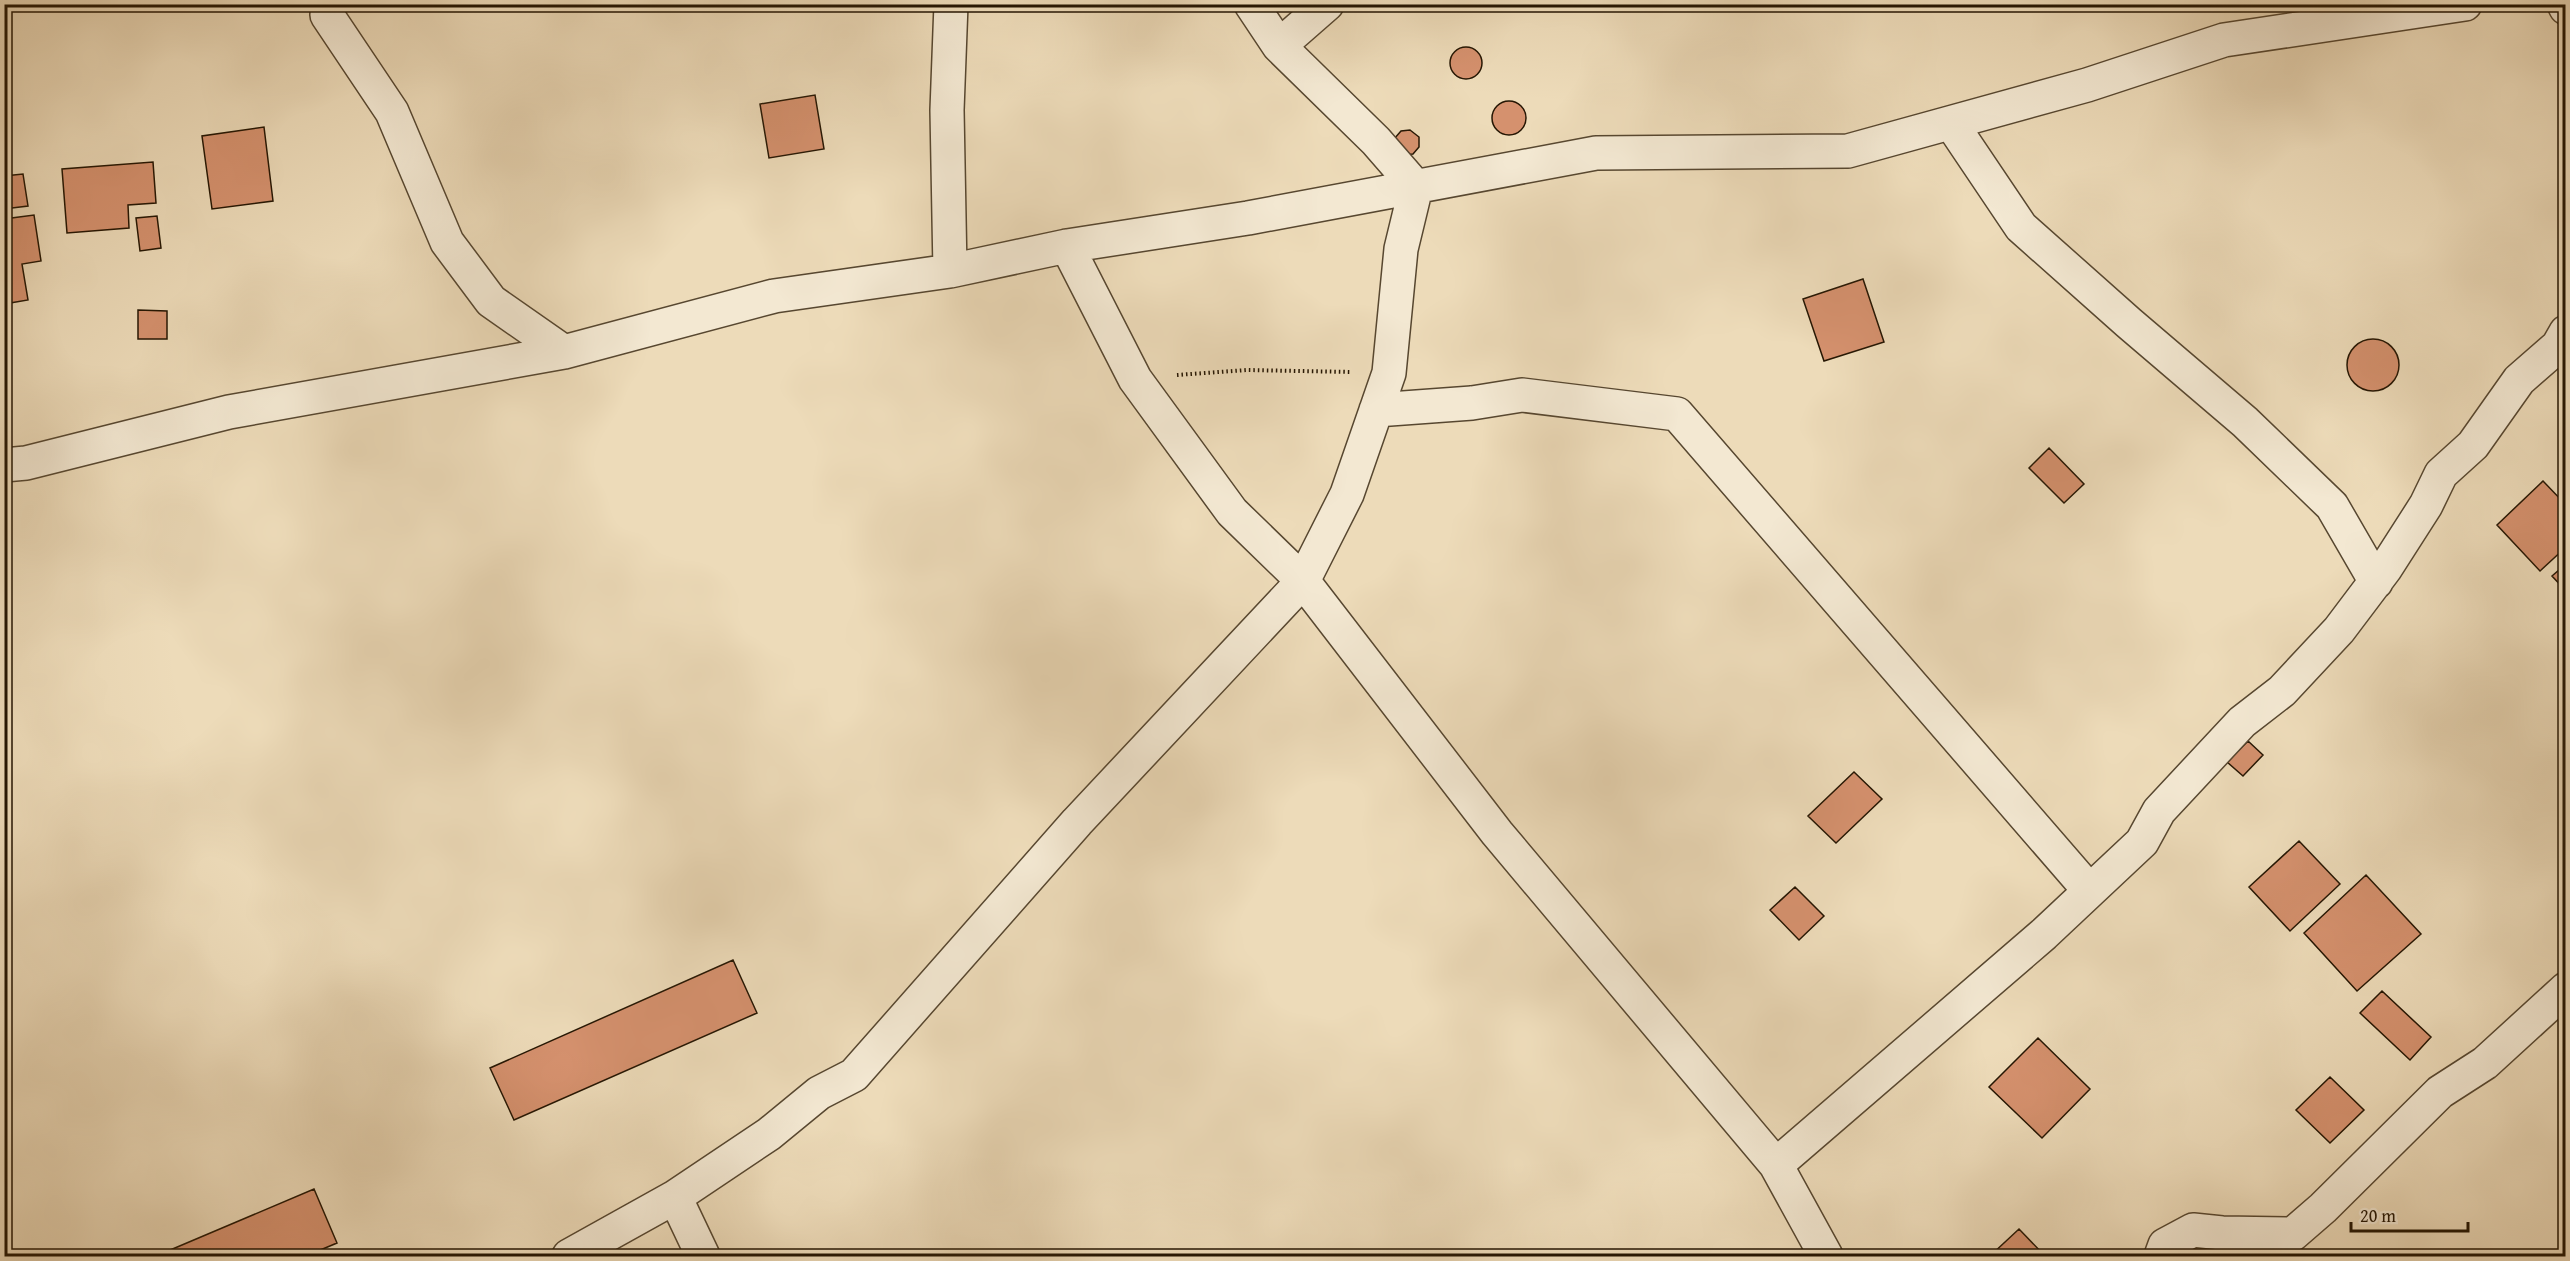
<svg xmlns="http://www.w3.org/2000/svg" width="2570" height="1261" viewBox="0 0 2570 1261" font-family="'Gentium Book Plus',serif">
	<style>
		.building { fill: #d5916e; stroke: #251603; stroke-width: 1.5 }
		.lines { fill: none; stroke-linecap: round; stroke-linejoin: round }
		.minor-casing { stroke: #574730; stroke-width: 36 }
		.path { stroke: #251603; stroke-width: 4; stroke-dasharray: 1.5 3; stroke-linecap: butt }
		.minor { stroke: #f3e8d2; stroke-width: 33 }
	</style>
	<rect width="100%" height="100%" fill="#eddbb9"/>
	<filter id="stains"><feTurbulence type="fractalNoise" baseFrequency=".00333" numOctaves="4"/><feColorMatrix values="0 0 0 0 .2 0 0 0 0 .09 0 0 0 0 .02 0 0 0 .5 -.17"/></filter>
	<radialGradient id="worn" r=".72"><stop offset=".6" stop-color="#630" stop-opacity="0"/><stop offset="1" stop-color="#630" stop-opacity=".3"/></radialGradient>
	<path class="building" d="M1450 63a16 16 0 1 1 32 0a16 16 0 1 1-32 0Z
		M815,95L824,149L769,158L760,104Z
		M1492 118a17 17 0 1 1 34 0a17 17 0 1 1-34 0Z
		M264,127L273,201L212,209L202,136Z
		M1410,130L1419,137V147L1413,154L1403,155L1394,139L1401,131Z
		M153,162L156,203L128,205L129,228L67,233L62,169Z
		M23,174L28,206L4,209V176Z
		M34,215L41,261L22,264L28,300L4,304V219Z
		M157,216L161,248L140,251L136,218Z
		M1863,279L1884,342L1824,361L1803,299Z
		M138,310L167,311V339H138Z
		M2347 365a26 26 0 1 1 52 0a26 26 0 1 1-52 0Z
		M2049,448L2084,484L2064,503L2029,468Z
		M2543,481L2566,505V547L2540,571L2497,525Z
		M2566,564V591L2552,576Z
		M2248,741L2263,755L2243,776L2227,762Z
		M1854,772L1882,799L1836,843L1808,816Z
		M2299,841L2340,884L2290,931L2249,887Z
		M2366,875L2421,934L2357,991L2304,933Z
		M1795,887L1824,916L1799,940L1770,910Z
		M733,960L757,1013L514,1120L490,1068Z
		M2382,991L2431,1037L2410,1060L2360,1013Z
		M2038,1038L2090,1089L2042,1138L1989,1087Z
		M2330,1077L2364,1110L2330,1143L2296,1110Z
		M314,1189L337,1243L306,1256H156Z
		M2019,1229L2045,1256H1990Z"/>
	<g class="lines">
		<g class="minor-casing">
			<path id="minor" d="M328,4L327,15L392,112L447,242L491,301L564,352
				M2564,4L2566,8
				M1279,46L1327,4
				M1951,123L2021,227L2129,323L2245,422L2332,506L2376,582
				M1067,246L1135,379L1232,512L1303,581L1497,833L1776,1165L1826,1256
				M950,271L947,110L951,4
				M1376,410L1472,403L1522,395L1677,414L2089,890
				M4,465L26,463L229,412L564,352L774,296L950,271L1067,246L1248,218L1596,153L1848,151L2087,85L2224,40L2465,4
				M1776,1165L2044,934L2142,842L2159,811L2242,722L2282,691L2339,630L2385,569L2426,505L2441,474L2473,445L2519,380L2558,346L2566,332
				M675,1197L703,1256
				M569,1256L675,1197L769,1134L819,1093L854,1075L1077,822L1303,581L1347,494L1389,373L1401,249L1416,187L1376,141L1279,46L1251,4
				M2161,1256L2165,1245L2193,1230L2222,1233L2293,1234L2323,1208L2440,1092L2485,1063L2566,989"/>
		</g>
		<path class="path" d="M1177,375L1247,370L1352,372"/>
		<use href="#minor" class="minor"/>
	</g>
	<rect width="2570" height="1261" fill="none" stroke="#eddbb9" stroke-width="24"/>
	<rect x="6" y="6" width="2558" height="1249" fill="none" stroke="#251603" stroke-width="3"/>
	<rect x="12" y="12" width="2546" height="1237" fill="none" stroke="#251603" stroke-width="1.5"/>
	<path d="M2351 1222v9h117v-9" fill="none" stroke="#251603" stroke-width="3"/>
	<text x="2360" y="1222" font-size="18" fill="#251603" stroke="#f3e8d2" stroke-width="4.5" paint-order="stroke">20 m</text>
	<rect width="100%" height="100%" filter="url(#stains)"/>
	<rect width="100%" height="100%" fill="url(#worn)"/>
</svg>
